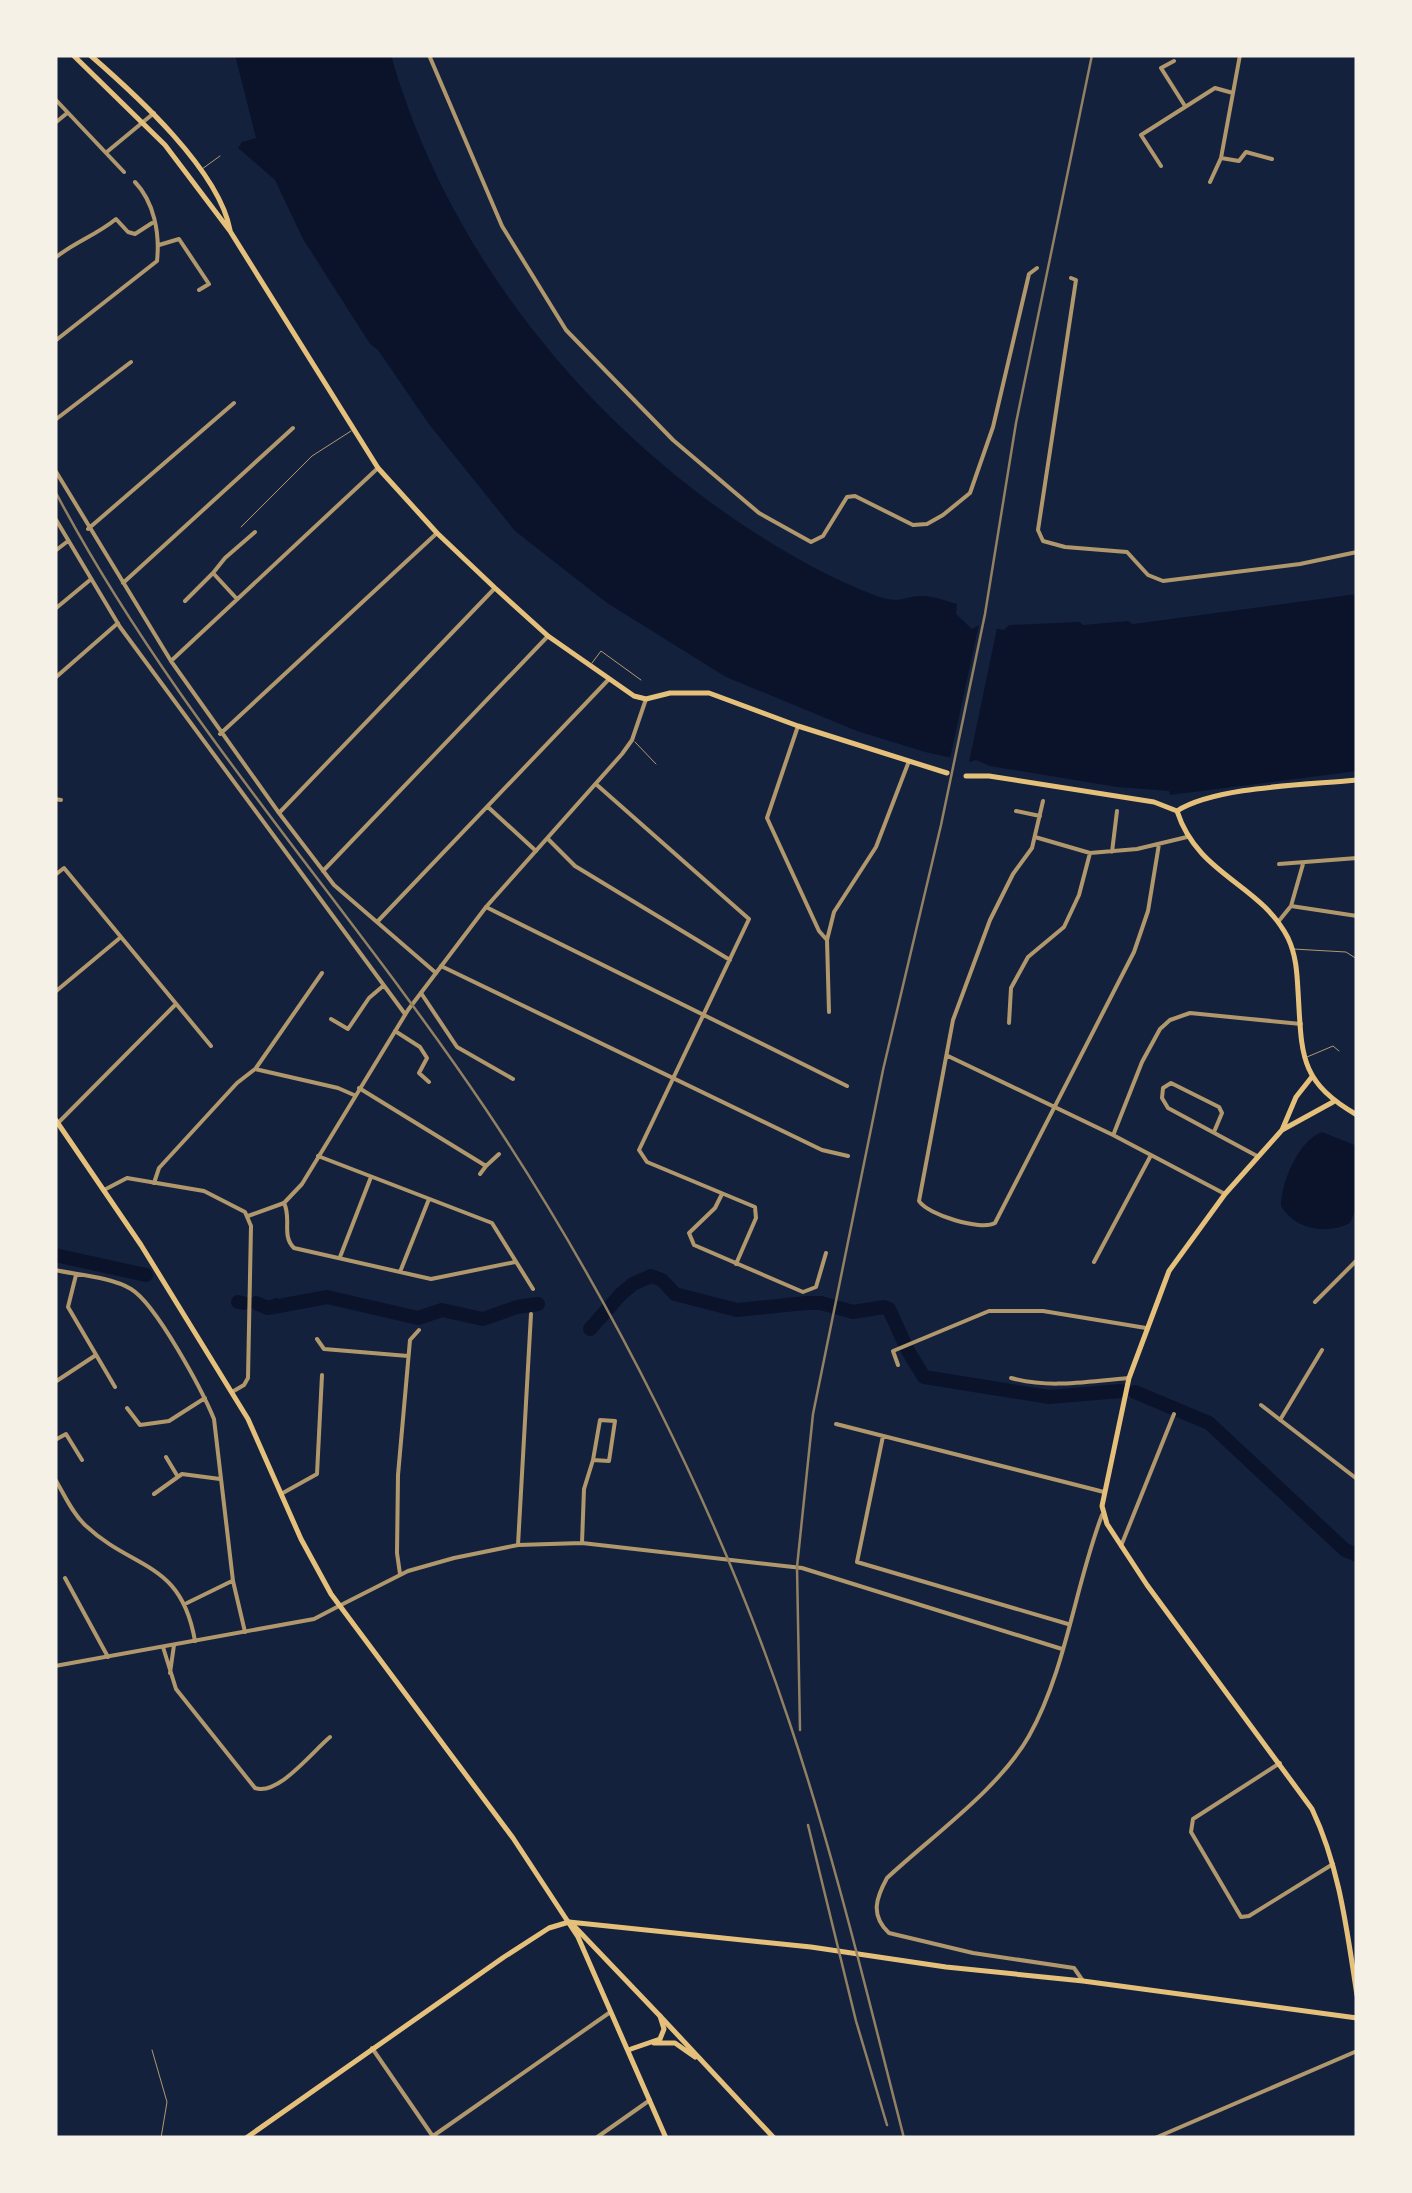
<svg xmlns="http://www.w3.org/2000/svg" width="1412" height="2193" viewBox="0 0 1412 2193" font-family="'Work Sans',sans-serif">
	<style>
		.water { fill: #0b132b }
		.pier { fill: #14213d }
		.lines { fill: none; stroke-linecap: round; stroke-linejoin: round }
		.stream { stroke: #0b132b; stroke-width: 2.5 }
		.river { stroke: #0b132b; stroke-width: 14 }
		.service { stroke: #b1986c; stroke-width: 1 }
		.minor { stroke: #b1986c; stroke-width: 4 }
		.tertiary { stroke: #b1986c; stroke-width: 4 }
		.secondary { stroke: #e5c07b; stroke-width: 5 }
		.primary { stroke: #e5c07b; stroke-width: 5 }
		.trunk { stroke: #e5c07b; stroke-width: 5 }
		.rail { stroke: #918062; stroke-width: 2.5 }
	</style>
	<rect width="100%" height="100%" fill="#14213d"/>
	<path class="water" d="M235,55H391C445,245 575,410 737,521C780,550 828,578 877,596C900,604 901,597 921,596C932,595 946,601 957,604L956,614L972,629L979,625L1004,630L1009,625L1080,622L1083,625L1128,621L1133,624L1357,594V771L1170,795L1169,791L1117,787L990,766L976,760L970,762L925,752L857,731L726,677L607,603L515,531L428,423L378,350L370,344L303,239L275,180L238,148L242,142L256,138Z
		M1322,1132L1357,1146V1206L1350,1223C1327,1235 1295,1230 1281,1206C1281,1182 1299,1140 1322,1132Z"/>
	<path class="pier" d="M980,620L998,623L968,767L949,763Z"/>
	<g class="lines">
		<path class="stream" d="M651,1276L655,1272
			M263,1304L277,1299"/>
		<path class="river" d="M55,1255L146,1275
			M238,1302L243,1303
			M256,1303L268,1308L327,1297L418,1318L442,1310L483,1319L517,1307L538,1304
			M590,1329L621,1294L633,1284L651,1276L662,1280L675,1294L737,1310L806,1303H821L853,1312L884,1307L889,1309L908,1351L924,1377L1049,1397L1121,1391
			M1135,1392L1209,1423L1345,1550L1357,1555"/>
		<path class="service" d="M202,169L220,156
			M241,527L312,456L351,431
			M592,663L601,651L641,680
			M635,742L656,764
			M1293,949L1346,952L1357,959
			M1307,1057L1333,1046L1339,1051
			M152,2050L167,2102L161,2138"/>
		<path class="minor" d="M429,55L502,226L566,330L673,440L759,513L811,542L823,536L847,497L855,496L913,525L927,524L943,515L970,493L993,427L1029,274L1037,268
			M1174,61L1161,68L1185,106
			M55,99L124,172
			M55,123L66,114
			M108,151L154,113
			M1221,158L1239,161L1246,152L1272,159
			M1161,166L1141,135L1215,88L1233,93
			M1210,182L1221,158L1240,55
			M159,245L179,239L209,284L199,290
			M55,258C76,241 95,236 116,219L128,232L135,234L152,223
			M1071,278L1076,280L1038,530L1043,541L1065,547L1127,552L1148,575L1163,581L1300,564L1357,552
			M55,341L157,261C160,233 154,202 135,182
			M55,420L131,362
			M55,470L171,661L279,813L334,885L436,973
			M55,518L120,627L405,1014
			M88,529L234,403
			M55,551L68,541
			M123,583L293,428
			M237,599L213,573L225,558L255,532
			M185,601L213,573
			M55,609L90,580
			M171,661L378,468
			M55,678L118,623
			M798,726L767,818L819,931L827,940
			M220,734L437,533
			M597,785L749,919L639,1150L647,1162L755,1207L756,1218L736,1264
			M55,799L61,800
			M1043,801L1032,848L1013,874L990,920L953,1020L919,1201C928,1215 981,1231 995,1223L1134,952L1148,911L1159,844
			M488,807L536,851
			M1016,811L1040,816
			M279,813L494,589
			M1035,837L1090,853L1137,849L1187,837
			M548,839L575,866L730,960
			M1112,852L1117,811
			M1279,864L1357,858
			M323,871L548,636
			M55,875L64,868L211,1046
			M1291,906L1357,916
			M486,907L847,1086
			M378,921L609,679
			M1278,922L1291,906L1303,864
			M441,966L822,1150L848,1156
			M55,992L121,937
			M421,993L457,1047L513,1079
			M829,1012L827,940L834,912L876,847L909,761
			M331,1019L348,1029L369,998L383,986
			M1009,1023L1011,988L1028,957L1064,927L1079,895L1090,853
			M395,1031L420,1047L427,1058L419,1073L429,1082
			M948,1056L1113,1135L1225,1194
			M256,1068L322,973
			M359,1088L486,1166L480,1174
			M58,1123L176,1004
			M1214,1132L1222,1113L1219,1107L1171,1083L1163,1088L1162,1098L1168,1108L1257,1156
			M1114,1133L1142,1062L1160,1029L1170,1020L1190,1013L1301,1024
			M318,1156L492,1223L533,1289
			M486,1166L499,1154
			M154,1183L159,1168L237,1083L255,1069L338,1088L354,1095
			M722,1194L715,1208L689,1233L694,1245L803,1292L816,1287L826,1253
			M284,1203C292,1219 281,1235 294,1248L431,1279L515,1262
			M340,1257L371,1177
			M1094,1262L1150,1157
			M55,1270C78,1275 111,1277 131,1289C156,1304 202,1390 214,1419L233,1581L245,1632
			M400,1272L429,1199
			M76,1275L68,1307L115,1387
			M1315,1302L1357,1260
			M317,1339L324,1349L408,1356
			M898,1365L893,1351L989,1311H1043L1146,1328
			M1011,1378C1052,1389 1088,1381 1129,1378
			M55,1382L96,1355
			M1261,1405L1357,1479
			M127,1408L140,1425L169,1421L205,1398
			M1280,1420L1322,1350
			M836,1424L1104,1492
			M883,1436L857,1562L1068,1624
			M55,1440L66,1434L82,1460
			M166,1457L178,1477
			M55,1479C64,1494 72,1513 85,1525C134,1571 181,1560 195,1641
			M154,1494L182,1474L220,1479
			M281,1494L317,1474L322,1375
			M582,1543L584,1489L593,1460L609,1461L615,1421L600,1420L593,1460
			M518,1545L531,1314
			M1121,1546L1174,1414
			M400,1574L397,1553L398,1475L410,1340L419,1330
			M65,1578L108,1657
			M187,1603L232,1581
			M339,1606L408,1571L454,1558L518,1545L582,1543L802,1568L1062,1649
			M163,1647L176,1689L255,1788C278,1796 311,1753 330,1737
			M170,1673L174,1645
			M1280,1763L1193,1819L1191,1832L1241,1917L1249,1916L1333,1864
			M1083,1981L1074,1968L973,1953L889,1933C870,1915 876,1898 887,1878C932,1836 999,1789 1029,1736C1066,1670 1075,1586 1102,1515
			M372,2048L434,2138
			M433,2136L609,2013
			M596,2138L650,2100
			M1155,2138L1357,2051"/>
		<path class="tertiary" d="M104,1190L127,1178L204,1191L245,1212L251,1226L248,1378L244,1385L232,1392
			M248,1216L284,1203L302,1184L408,1010L486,907L622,754L632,740L646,699
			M55,1666L314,1619L339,1606"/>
		<path class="secondary" d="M1177,811C1216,786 1309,785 1357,780
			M1333,1102L1282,1130L1225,1194L1169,1271L1129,1378L1102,1506L1107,1524L1147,1585L1312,1809C1340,1868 1347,1932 1357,1995
			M1282,1130L1296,1097L1311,1078
			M660,2016L774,2138
			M654,2043H675L695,2057"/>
		<path class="primary" d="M73,55L165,145L230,231L378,468L437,533L495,588L548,636L634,696L646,699L670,693H709L798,726L947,773
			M90,55C135,94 219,170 230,230
			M966,776H989L1154,802L1177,811C1198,876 1260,883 1288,938C1296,955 1297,972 1298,991C1302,1054 1298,1081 1357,1115
			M569,1922L811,1947L946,1967L1083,1981L1357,2018"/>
		<path class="trunk" d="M55,1119L141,1245L248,1419L301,1539L331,1594L513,1838L578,1937L666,2138
			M575,1927L660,2016L664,2029L660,2039L631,2049
			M246,2138L504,1957L549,1928L569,1922"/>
		<path class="rail" d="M55,491C172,713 345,900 485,1108C608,1292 719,1511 789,1721C835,1858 868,1998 904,2138
			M800,1730L797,1567L813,1414L883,1070L941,825L985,614L1016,423L1092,55
			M808,1825L856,2021L887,2125"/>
	</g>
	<rect width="1412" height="2193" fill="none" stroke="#f6f1e7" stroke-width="115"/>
</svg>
